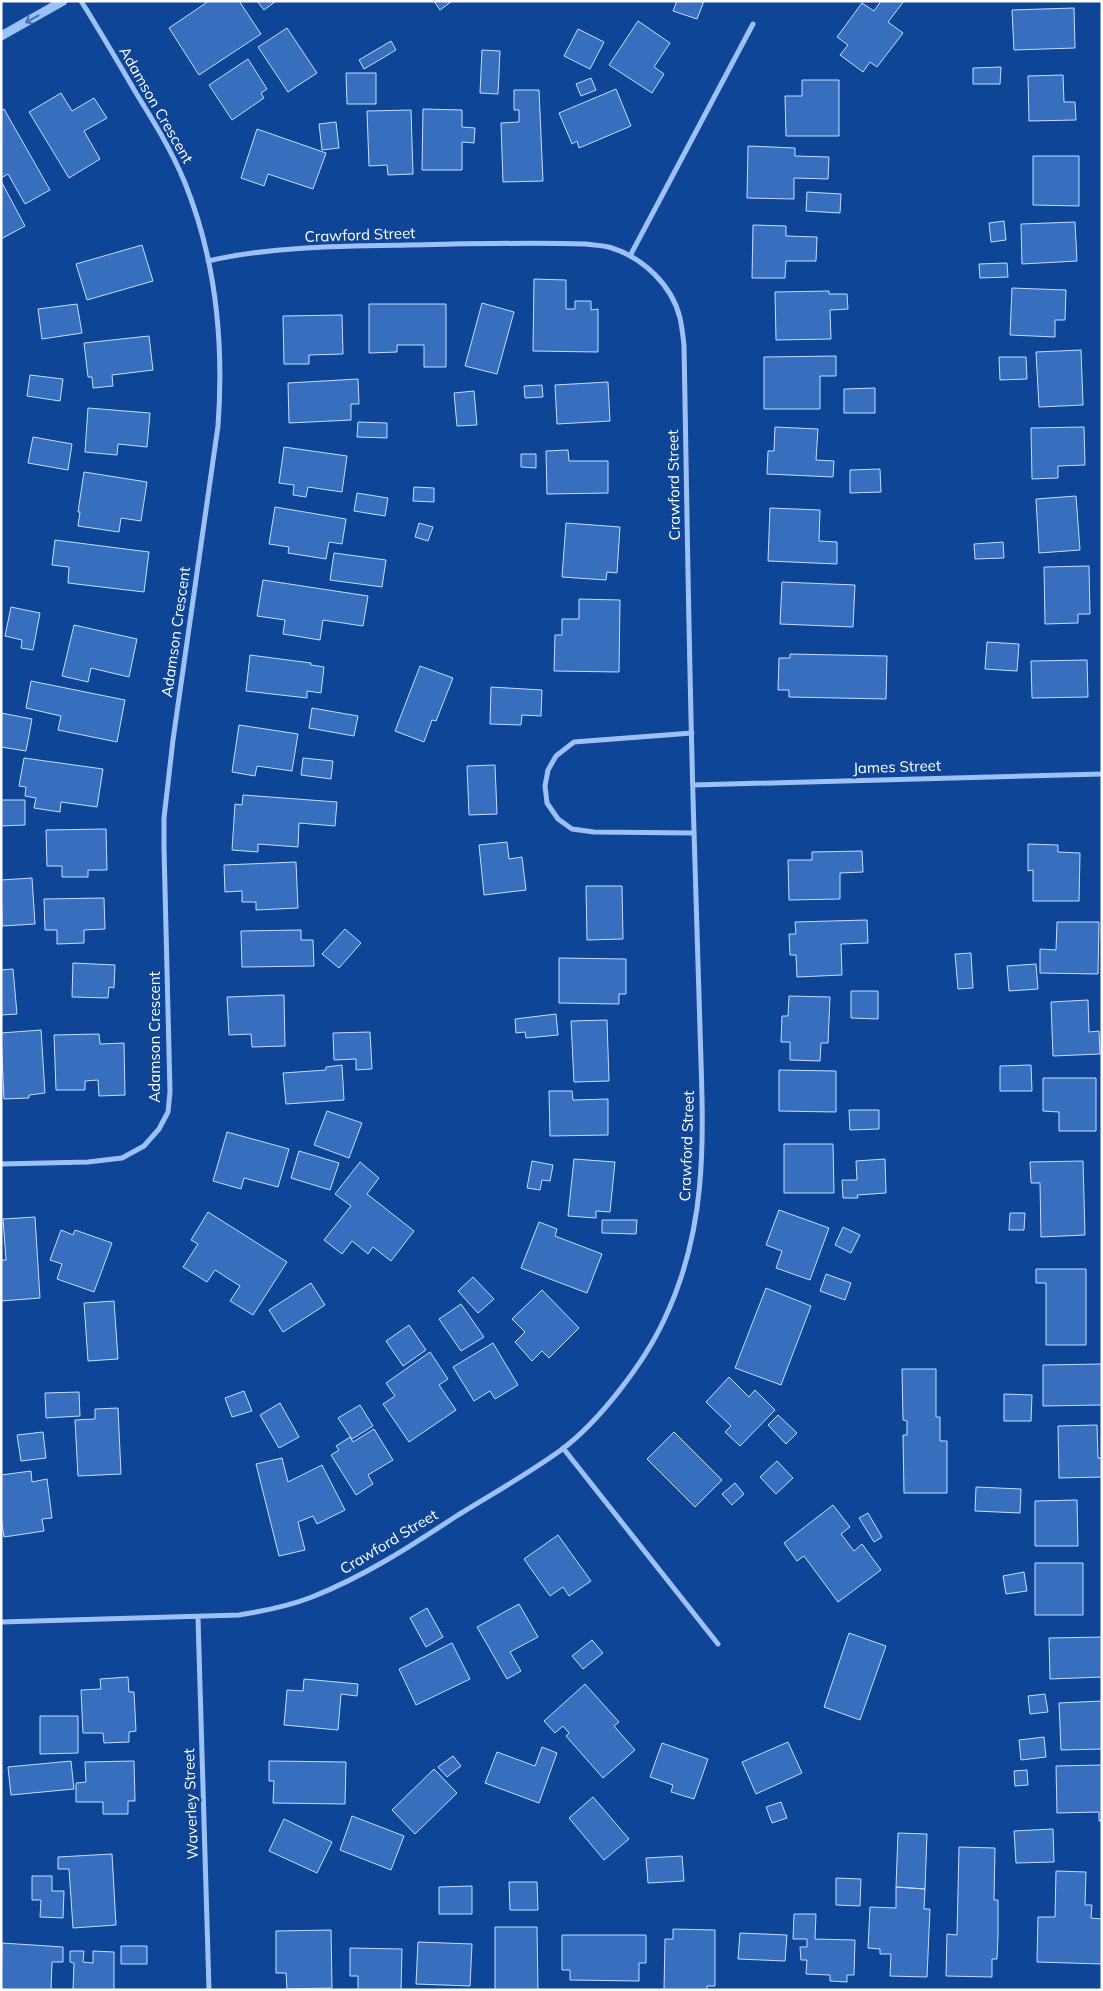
<svg xmlns="http://www.w3.org/2000/svg" width="1103" height="1991" viewBox="0 0 1103 1991" font-family="Mulish,sans-serif">
	<style>
		.building { fill: #376fbe; stroke: #c5ddfe }
		.lines { fill: none; stroke-linecap: round; stroke-linejoin: round }
		.minor { stroke: #9dc1f4; stroke-width: 5 }
		.tertiary { stroke: #9dc1f4; stroke-width: 9 }
		.oneway { stroke: #4170b7 }
		.labels { text-anchor: middle; stroke-width: 5; stroke-linejoin: round; paint-order: stroke }
		.street-label { font-size: 15px; fill: #fff; stroke: #0f4596 }
	</style>
	<rect width="100%" height="100%" fill="#0f4596"/>
	<path class="building" d="M205,1H239L261,34L199,75L169,28L206,3Z
		M257,1H276L264,10Z
		M434,1H452L440,10Z
		M677,1H704L697,19L673,11Z
		M881,1H904L888,22L903,33L877,67L870,62L863,72L840,55L848,45L837,37L862,3L874,11Z
		M1074,8L1075,48L1014,50L1012,10Z
		M638,21L670,43L654,67L664,74L652,93L609,65Z
		M287,28L317,73L288,92L258,47Z
		M578,29L604,42L590,69L564,56Z
		M391,41L396,50L364,69L359,60Z
		M482,50L500,51L498,94L480,93Z
		M248,59L267,89L261,93L264,98L232,120L209,85Z
		M1001,67L1000,84H973V68Z
		M346,73H376V104H347Z
		M1063,75L1064,102H1075L1076,120L1029,121L1028,76Z
		M591,78L596,90L581,96L576,84Z
		M802,80H839V136H786L785,96H802Z
		M616,89L631,126L579,148L577,141L572,144L559,113Z
		M514,90H539L543,181L503,182L501,123L519,122V110H514Z
		M61,93L72,111L94,98L107,118L84,131L100,159L69,178L29,112Z
		M4,109L50,190L25,204L8,174L1,178V111Z
		M423,109L462,110V127L475,128L474,143L462,142V170H422Z
		M411,110L413,174L388,175L387,165L369,166L367,111Z
		M336,122L339,148L322,150L319,124Z
		M257,129L326,153L313,189L268,174L264,186L241,178Z
		M748,146L795,148V156L829,157L828,179L794,178V199L747,198Z
		M1033,156H1079V206L1033,205Z
		M1,181L25,226L1,239Z
		M807,192L841,194L840,213L806,211Z
		M1004,221L1006,240L991,242L989,223Z
		M1075,222L1077,261L1022,264L1021,224Z
		M753,225L786,226V236L817,237L816,261H786L785,278H752Z
		M142,245L153,281L87,300L76,264Z
		M1007,263L1008,277L980,278L979,264Z
		M534,279L566,280V309H575V301H591V310L598,309V352L533,351Z
		M1012,288L1066,290L1065,320H1055V337L1010,335Z
		M829,291V294H847L848,309L830,310L831,339L776,340L775,292Z
		M482,303L514,312L497,374L465,366Z
		M77,304L82,333L42,339L38,309Z
		M369,304H446V367H424V345H397V352L369,353Z
		M342,315L343,354L309,355V364H284L283,316Z
		M149,336L153,370L112,375L113,386L93,388L92,377H88L84,343Z
		M1081,350L1083,405L1039,407L1036,352Z
		M836,356V376H820V409H764V357Z
		M999,357H1026L1027,379L1000,380Z
		M30,375L63,379L60,401L27,396Z
		M358,379L359,404H351V420L289,423L288,383Z
		M608,382L610,421L557,424L555,385Z
		M542,385L543,397L525,398L524,386Z
		M875,388V413H844V389Z
		M474,391L477,425L457,426L454,393Z
		M88,408L150,413L147,447L118,444L117,455L85,452Z
		M358,422L387,423V438L357,437Z
		M775,427L818,429L816,460L834,461L833,477L767,474L768,451H774Z
		M1084,427L1085,465L1058,466V478L1032,479L1031,428Z
		M33,437L72,444L68,470L28,463Z
		M284,447L347,456L342,492L308,487L306,497L293,495L294,485L279,483Z
		M568,450L569,461H608V493L547,494L546,451Z
		M521,454H536V468L521,467Z
		M880,469L881,492L850,493V470Z
		M84,472L147,482L141,521L121,518L119,532L78,526L80,512H78Z
		M414,487L434,488V502L413,501Z
		M357,493L388,498L385,516L354,511Z
		M1076,496L1080,550L1039,553L1036,499Z
		M275,507L346,519L342,544L329,542L326,559L288,553L289,547L269,544Z
		M770,508L820,510L819,541L837,542V564L768,561Z
		M419,523L433,527L428,541L415,537Z
		M566,523L620,527L617,573L607,572L606,580L562,577Z
		M55,540L149,552L144,592L68,583L69,567L52,565Z
		M1003,542L1004,558L975,559L974,544Z
		M334,553L386,560L382,587L330,580Z
		M1089,566L1090,614H1078V623L1045,624L1044,567Z
		M263,580L368,596L363,626L323,620L320,640L283,634L285,620L257,616Z
		M782,582L855,585L853,627L780,624Z
		M579,599L620,600L619,672L554,671L555,635H562V619H579Z
		M11,607L40,613L33,650L21,648L22,640L5,636Z
		M74,625L137,639L129,677L91,668L88,682L62,676Z
		M987,642L1019,644L1017,671L985,669Z
		M790,654L887,656L886,699L789,697V690H778L779,658H790Z
		M250,655L311,663V665L324,667L321,693L307,691V698L246,691Z
		M1087,660L1088,697L1032,698L1031,661Z
		M420,666L453,678L436,721L432,720L424,742L395,731Z
		M31,681L125,700L117,742L58,730L61,716L26,708Z
		M491,687L542,690L541,716L522,715L521,725L490,724Z
		M312,708L358,716L354,736L309,728Z
		M1,713L32,719L26,751L1,747Z
		M239,725L298,734L292,771L257,766L255,776L232,772Z
		M24,758L103,769L97,807L61,802L60,812L34,808L36,798L25,796L26,787L19,786Z
		M303,758L333,761L331,779L301,775Z
		M495,765L497,814L469,815L467,766Z
		M243,795L337,802L335,826L299,823L298,847L258,844V852L232,850L235,804L242,805Z
		M1,800H25V825L1,826Z
		M106,829L107,870H88V877H62V866H47L46,830Z
		M507,842L509,859L522,857L526,890L484,895L479,845Z
		M1028,844L1058,845V852L1080,853L1079,901H1033V870L1028,871Z
		M862,851L863,872L840,873V899L789,900L788,860H812V852Z
		M296,862L298,908L256,910V902H242V891L225,892L224,865Z
		M32,878L35,924L2,926L1,880Z
		M586,886H622L623,939L587,940Z
		M104,898L105,929L84,930V943L57,944V930H45L44,899Z
		M867,920L868,943L841,944L842,975L797,977L796,955H790L789,934H796L795,922Z
		M1057,922H1099L1098,974L1040,973V949L1056,950Z
		M345,929L361,943L339,968L322,954Z
		M301,930V940H313L314,966L242,967L241,931Z
		M971,953L973,988L958,989L955,954Z
		M559,958L626,959V994H619V1004L559,1003Z
		M73,963L115,965L114,988L109,987L108,998L72,997Z
		M1036,964L1038,989L1009,991L1007,966Z
		M13,969L17,1014L1,1015V970Z
		M851,991H878V1019L851,1018Z
		M284,995L285,1046L252,1047L251,1034L229,1035L227,997Z
		M789,996L830,997L828,1043H821L820,1061L790,1060V1042H781L782,1016H788Z
		M1088,1000L1089,1032L1099,1031L1100,1054L1053,1056L1051,1002Z
		M556,1014L558,1035L526,1038L525,1032L516,1033L515,1019Z
		M607,1020L609,1081L574,1082L571,1021Z
		M41,1030L45,1093L29,1095V1098L4,1099L1,1033Z
		M370,1032L372,1069L356,1070V1059L334,1060L333,1033Z
		M99,1034L100,1044L124,1043L125,1095L99,1096L98,1080L85,1081V1090H56L54,1035Z
		M342,1065L344,1100L286,1104L283,1073L326,1070V1067Z
		M1031,1065L1032,1091H1000V1066Z
		M779,1070L836,1071V1112L779,1111Z
		M1043,1078H1096V1131H1059V1112L1043,1111Z
		M549,1091H572L573,1100L608,1099V1135L550,1136Z
		M849,1110H879V1129L850,1130Z
		M327,1111L362,1123L349,1158L314,1145Z
		M227,1132L289,1149L278,1187L244,1178L241,1189L213,1181Z
		M784,1144H833L834,1193H784Z
		M299,1151L339,1163L330,1190L291,1178Z
		M574,1159L615,1162L610,1212L596,1211V1218L568,1216Z
		M885,1159L886,1193L857,1195L858,1198H843L842,1180H857L856,1161Z
		M532,1161L553,1165L550,1181L542,1180L540,1190L527,1188Z
		M1083,1161L1085,1235L1041,1237L1040,1183H1031L1030,1162Z
		M360,1162L379,1178L367,1194L414,1231L391,1261L373,1247L368,1254L352,1241L342,1254L324,1240L351,1206L335,1194Z
		M779,1210L829,1228L810,1280L776,1268L782,1251L766,1245Z
		M208,1212L287,1262L253,1315L230,1301L240,1286L215,1270L207,1282L183,1267L198,1244L191,1240Z
		M1010,1213H1025L1024,1230H1009Z
		M35,1217L40,1298L1,1301V1260H6L3,1219Z
		M602,1220H637L636,1234L602,1233Z
		M539,1222L557,1229L555,1236L602,1254L587,1293L521,1268Z
		M843,1227L860,1235L851,1253L835,1245Z
		M61,1230L73,1235L75,1230L112,1243L94,1292L57,1279L62,1264L50,1260Z
		M1036,1269H1086V1345H1046V1283H1036Z
		M826,1274L851,1283L845,1300L820,1291Z
		M473,1277L494,1299L478,1313L458,1291Z
		M311,1283L325,1305L283,1332L269,1310Z
		M766,1288L811,1306L781,1385L735,1368Z
		M542,1290L579,1328L549,1358L542,1351L532,1361L515,1342L525,1332L512,1319Z
		M114,1301L118,1359L88,1361L84,1303Z
		M461,1304L484,1337L461,1351L439,1319Z
		M409,1325L426,1350L403,1366L386,1341Z
		M493,1343L518,1385L495,1399L490,1391L474,1401L453,1367Z
		M430,1352L448,1379L439,1385L456,1410L409,1442L383,1404L395,1396L386,1383Z
		M1102,1364V1405L1043,1406V1365Z
		M902,1369H936V1417H940V1441H947V1493H904L903,1435H907V1421L903,1420Z
		M729,1377L749,1397L755,1390L775,1410L740,1446L725,1432L731,1426L706,1402Z
		M244,1391L252,1411L232,1417L225,1398Z
		M79,1392L80,1416L46,1418L45,1393Z
		M1004,1394L1032,1395L1031,1421H1004Z
		M280,1403L299,1437L279,1448L260,1415Z
		M360,1405L373,1426L352,1439L338,1418Z
		M118,1408L121,1474L78,1476L75,1420L95,1419V1409Z
		M778,1415L797,1433L786,1444L768,1425Z
		M1097,1425L1098,1458H1102V1477L1059,1478L1058,1426Z
		M374,1429L393,1460L368,1475L373,1484L356,1495L331,1455L339,1450L336,1446L350,1437L353,1442Z
		M43,1432L46,1458L21,1461L17,1435Z
		M674,1432L722,1480L695,1507L647,1459Z
		M282,1458L288,1482L322,1465L345,1510L317,1524L313,1516L298,1522L305,1550L279,1556L256,1464Z
		M777,1461L793,1478L776,1494L760,1477Z
		M31,1471L32,1482L47,1479L52,1518L42,1519L44,1531L4,1537L1,1518V1475Z
		M735,1483L744,1494L732,1505L722,1494Z
		M976,1487L1021,1489L1020,1513L975,1511Z
		M1077,1500L1078,1546H1035V1501Z
		M833,1505L850,1527L841,1534L854,1551L862,1544L881,1570L838,1602L804,1556L797,1561L784,1543Z
		M868,1513L882,1537L874,1542L859,1518Z
		M558,1535L591,1581L569,1596L563,1587L550,1596L524,1559Z
		M1035,1563H1083V1615H1035Z
		M1024,1572L1027,1591L1006,1594L1003,1576Z
		M519,1604L538,1637L510,1652L521,1671L507,1679L477,1627Z
		M427,1608L443,1637L426,1647L410,1618Z
		M849,1633L886,1646L860,1720L824,1707Z
		M1102,1637V1677L1050,1679L1049,1638Z
		M592,1640L603,1653L583,1669L572,1656Z
		M452,1643L470,1679L416,1705L399,1669Z
		M128,1677L129,1692H134L136,1731L129,1732V1742L104,1743L103,1733H83L81,1690L101,1689L100,1679Z
		M304,1679L358,1684L357,1696L341,1694L338,1730L284,1725L287,1690L303,1691Z
		M585,1684L619,1722L614,1726L635,1750L603,1778L566,1736L569,1733L563,1726L555,1733L544,1721Z
		M1045,1694L1048,1712L1030,1714L1028,1696Z
		M1102,1701V1749L1061,1750L1059,1703Z
		M40,1716H78V1753L40,1754Z
		M1044,1737L1046,1757L1021,1760L1019,1740Z
		M788,1742L802,1773L756,1794L742,1762Z
		M662,1743L708,1759L694,1799L671,1792L673,1785L650,1777Z
		M542,1747L557,1753L539,1803L485,1783L497,1752L535,1766Z
		M453,1756L461,1766L447,1777L438,1767Z
		M71,1761L74,1789L11,1795L8,1767Z
		M134,1761L135,1801H128V1814H103V1802H76V1783L86,1782L85,1762Z
		M269,1761L346,1762L345,1804L273,1803L274,1781H269Z
		M1102,1765V1821H1099V1812L1057,1813L1056,1766Z
		M434,1769L457,1793L415,1834L392,1810Z
		M1027,1770L1028,1785L1015,1786L1014,1771Z
		M593,1797L629,1839L604,1860L569,1818Z
		M781,1802L787,1818L772,1823L766,1807Z
		M352,1816L404,1836L391,1870L340,1850Z
		M284,1819L332,1842L317,1873L269,1851Z
		M1053,1829L1054,1862L1016,1863L1014,1831Z
		M898,1833L927,1834L925,1889L896,1887Z
		M959,1847L995,1848L994,1900H998V1936L997,1959H992V1977L946,1976L947,1934L957,1935Z
		M112,1854L116,1925L73,1928L69,1869H58V1857Z
		M682,1856L684,1881L648,1883L646,1858Z
		M1056,1871L1086,1872L1085,1905H1092L1091,1918L1102,1919V1964L1037,1962L1038,1917H1055Z
		M32,1876H52V1891H64L63,1918L40,1917L41,1900H32Z
		M836,1878L861,1879L860,1906L836,1905Z
		M509,1882H537L538,1910H510Z
		M472,1886V1914H439V1887Z
		M896,1887L925,1889L924,1909H930L927,1977L890,1976L891,1954H880V1949L868,1948L870,1907L896,1908Z
		M794,1914H816L815,1939L855,1940L854,1975H847V1982L830,1981V1975L806,1974L807,1960H801L800,1947H807V1939H793Z
		M495,1927H537L538,1990H495Z
		M673,1929L715,1930V1986H707V1990H664L665,1939H673Z
		M331,1930L332,1988L287,1989L286,1973H276V1931Z
		M740,1933L787,1935L785,1961L738,1959Z
		M562,1935H646V1963H639V1981L570,1980V1970H562Z
		M418,1942L472,1944L470,1986L416,1984Z
		M2,1943L63,1947V1962H52L51,1990H1Z
		M121,1946H147V1964H121Z
		M350,1948L402,1949L401,1990H358V1976H350Z
		M70,1951H84L83,1962L93,1963V1951L114,1952V1990H73L74,1963L70,1962Z"/>
	<g class="lines">
		<path class="minor" d="M630,256L753,24
			M692,733L574,742L556,756L548,770L545,786L547,803L558,819L572,829L594,832L694,833
			M693,785L1102,774
			M1,1164L88,1162L122,1158L144,1146L159,1129L168,1112L170,1092L164,848V818L173,740L218,426C224,344 216,260 185,183C172,151 154,122 136,93C118,62 100,31 81,1
			M563,1448L718,1644
			M198,1618L209,1990
			M1,1622L239,1615C264,1611 289,1606 312,1597C365,1576 411,1546 458,1515C492,1494 528,1474 561,1450C599,1422 644,1363 664,1320C710,1224 703,1131 700,1029C698,963 696,897 694,831C689,669 687,507 684,345C683,336 682,327 680,318C672,285 643,258 612,248C603,245 593,245 585,244C526,242 468,244 409,245C343,246 274,246 208,261"/>
		<path class="tertiary" d="M1,36L63,1"/>
	</g>
	<defs><path id="oneway-shaft" d="M-6 0H5M1.5-3L5.5 0L1.5 3" fill="none" stroke-width="1.6" stroke-linecap="round" stroke-linejoin="round" transform="scale(1.25)"/></defs>
	<use class="oneway" href="#oneway-shaft" transform="translate(32 19) rotate(151)"/>
	<g class="labels">
		<g class="street-label">
			<text transform="translate(156 105) rotate(60)" y="5">Adamson Crescent</text>
			<text transform="translate(360 235) rotate(-2)" y="5">Crawford Street</text>
			<text transform="translate(674 485) rotate(-91)" y="5">Crawford Street</text>
			<text transform="translate(176 632) rotate(-82)" y="5">Adamson Crescent</text>
			<text transform="translate(897 767) rotate(-2)" y="5">James Street</text>
			<text transform="translate(155 1037) rotate(-90)" y="5">Adamson Crescent</text>
			<text transform="translate(687 1146) rotate(-88)" y="5">Crawford Street</text>
			<text transform="translate(389 1542) rotate(-31)" y="5">Crawford Street</text>
			<text transform="translate(191 1804) rotate(-92)" y="5">Waverley Street</text>
		</g>
	</g>
	<rect width="1103" height="1991" fill="none" stroke="#ffffff" stroke-width="5"/>
</svg>
